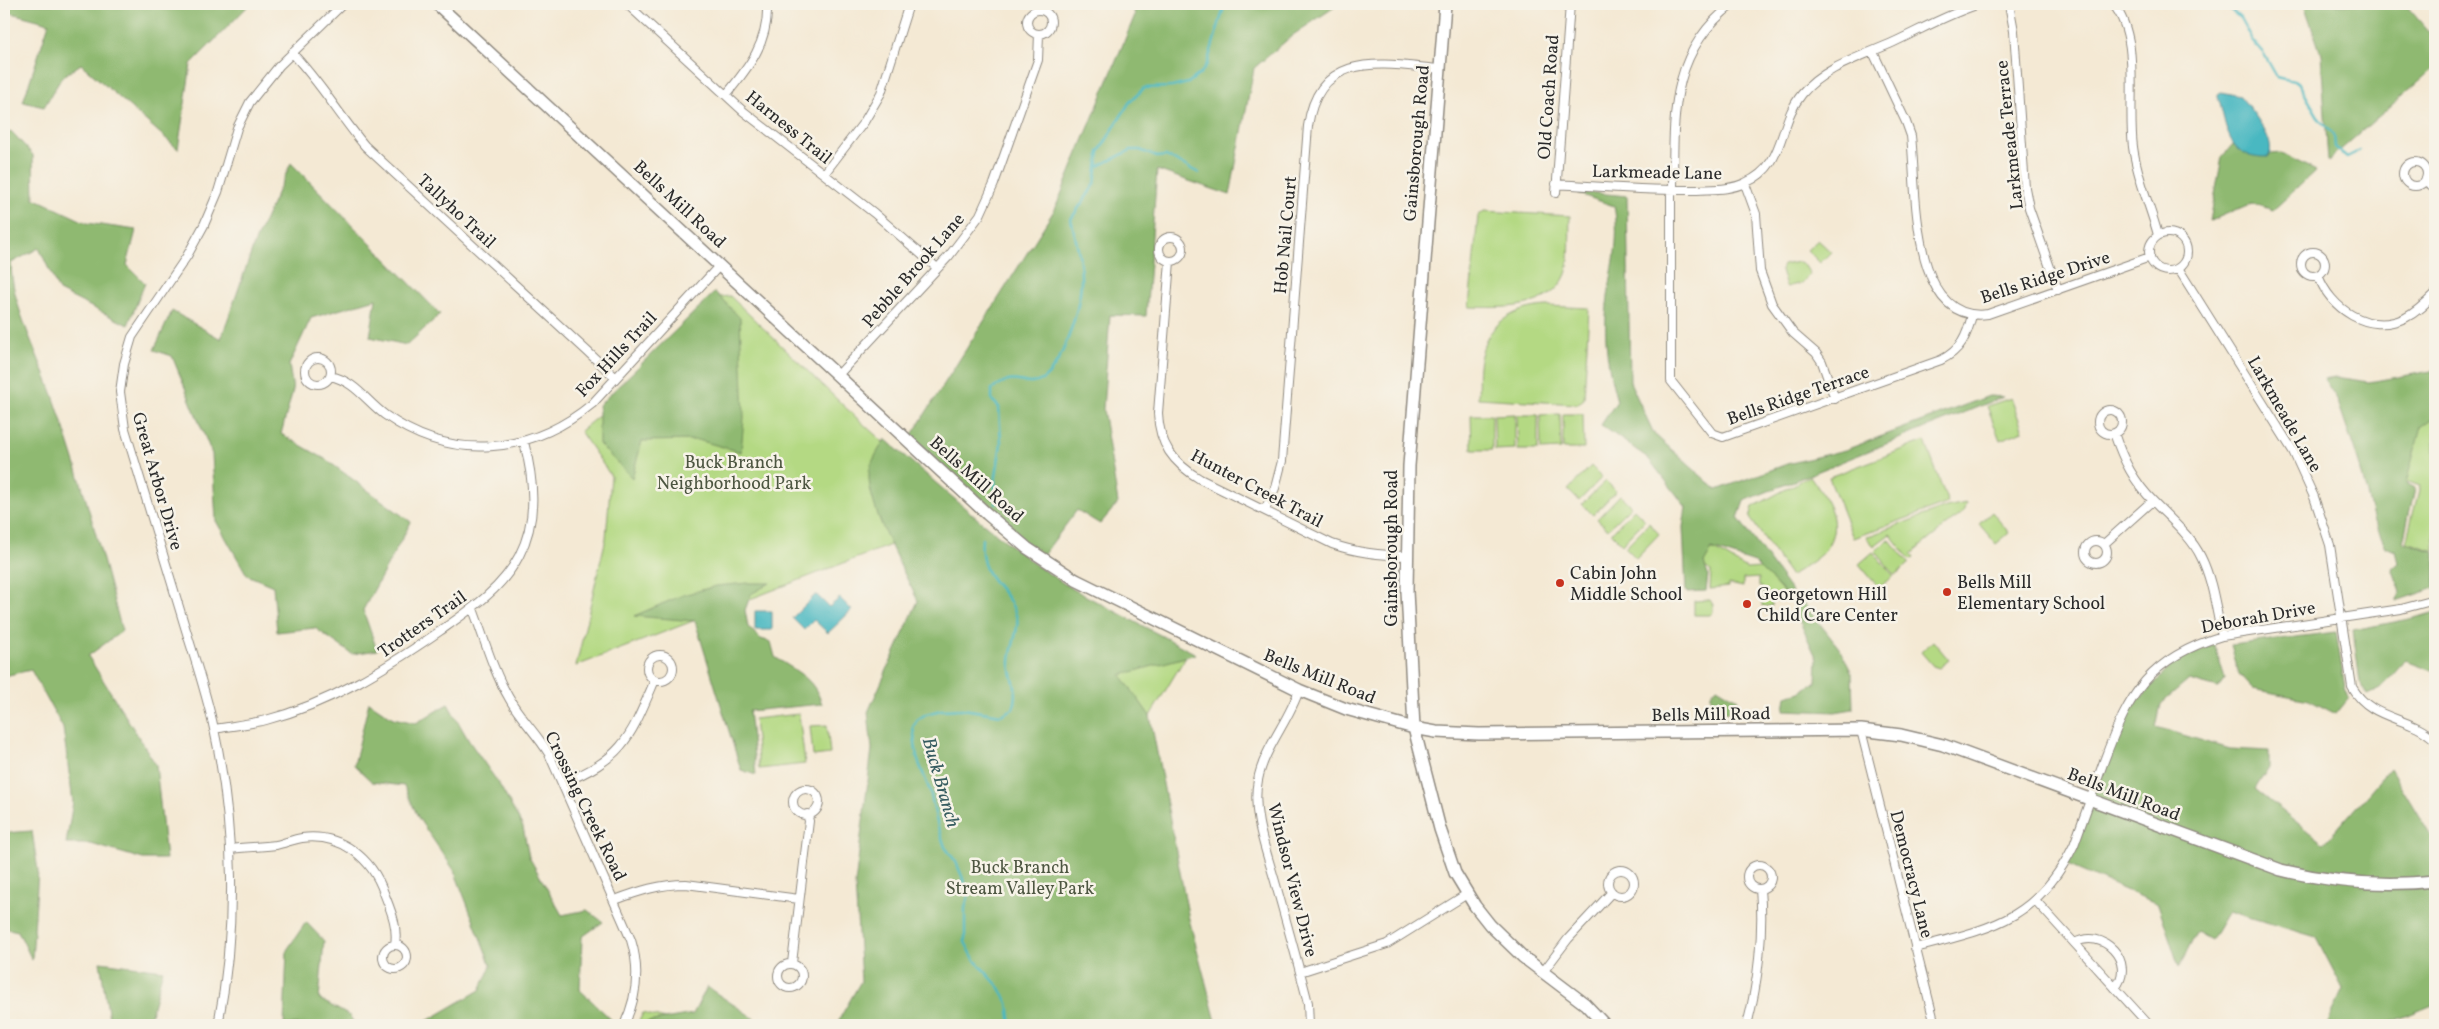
<svg xmlns="http://www.w3.org/2000/svg" width="2439" height="1029" viewBox="0 0 2439 1029" font-family="Vollkorn,serif">
	<style>
		.green { fill: #b4d983; stroke: #708257 }
		.forest { fill: #8fb971; stroke: #5d724e }
		.water { fill: #49b8c1; stroke: #3a7276 }
		.lines { fill: none; stroke-linecap: round; stroke-linejoin: round }
		.stream { stroke: #49b8c1; stroke-width: 2.5 }
		.street-casing { stroke: #908a80; stroke-width: 10 }
		.secondary-casing { stroke: #908a80; stroke-width: 14 }
		.street { stroke: #fff; stroke-width: 8 }
		.secondary { stroke: #fff; stroke-width: 11 }
		.poi-dot { fill: #c8321e; stroke: #f7f3e8; stroke-width: 2 }
		.labels { text-anchor: middle; stroke-width: 5; stroke-linejoin: round; paint-order: stroke }
		.street-label { font-size: 18px; fill: #2b2b2b; stroke: #f7f3e8 }
		.park-label { font-size: 18px; fill: #4d5641; stroke: #f7f3e8 }
		.poi-label { font-size: 18px; fill: #2b2b2b; stroke: #f7f3e8; text-anchor: start }
		.water-label { font-size: 19px; font-style: italic; fill: #365c60; stroke: #f7f3e8 }
	</style>
	<rect width="100%" height="100%" fill="#f7f3e8"/>
	<filter id="ink" filterUnits="userSpaceOnUse"><feTurbulence type="fractalNoise" baseFrequency=".02" numOctaves="2"/><feDisplacementMap in="SourceGraphic" scale="10" xChannelSelector="R" yChannelSelector="G"/><feConvolveMatrix kernelMatrix="1 2 1 2 8 2 1 2 1" color-interpolation-filters="sRGB"/></filter>
	<filter id="wash" filterUnits="userSpaceOnUse"><feTurbulence type="fractalNoise" baseFrequency=".0096" numOctaves="4" result="noise"/><feDisplacementMap in="SourceGraphic" scale="20" xChannelSelector="R" yChannelSelector="G"/><feGaussianBlur stdDeviation="1.12" result="paint"/><feColorMatrix in="noise" values="0 0 0 0 0 0 0 0 0 0 0 0 0 0 0 0 0 1.4 0 .05"/><feComposite in="paint" operator="in"/></filter>
	<g filter="url(#wash)">
		<rect width="100%" height="100%" fill="#f4e9d4"/>
		<path class="green" d="M1484,211L1570,216C1569,232 1571,261 1566,274C1551,311 1501,308 1469,307L1478,216Z
			M1818,240L1831,252L1820,263L1807,250Z
			M1798,262L1805,266L1810,274L1802,283L1786,287L1781,270L1783,265Z
			M730,296L846,408L964,516L1030,569L1188,653L1135,741L944,652L901,541L576,666L606,538L611,476L580,431L607,409L710,298Z
			M1547,306L1589,308L1584,399L1577,404L1478,398C1479,385 1477,369 1481,355C1489,322 1514,308 1547,306Z
			M2011,398L2023,431L2000,440L1987,406Z
			M1515,414V449L1495,450L1494,415Z
			M1560,414L1561,449L1541,450L1540,415Z
			M1563,414H1583L1584,449H1563Z
			M1471,415H1492V450H1472Z
			M1517,415H1538V450H1518Z
			M2435,416V551L2406,542L2420,486L2403,480L2417,427Z
			M1925,441L1948,503L1853,538L1829,477Z
			M1591,466L1602,477L1579,501L1568,490Z
			M1810,476C1826,499 1845,522 1825,550C1817,560 1801,568 1791,576L1750,518L1753,507Z
			M1606,481L1616,491L1593,515L1582,504Z
			M1620,495L1631,506L1608,529L1597,519Z
			M1966,503L1963,512L1911,554L1914,558L1910,560L1890,534L1874,546L1866,537L1946,507Z
			M1634,509L1645,520L1622,544L1611,533Z
			M1992,512L2009,533L1996,544L1979,524Z
			M1649,523L1659,534L1636,558L1625,547Z
			M1889,539L1909,563L1895,575L1875,551Z
			M1714,550L1747,569L1761,568L1790,600L1772,601V606H1762V599H1764L1762,587H1759V578L1743,579V587L1729,584V587L1710,589L1711,571L1699,563L1700,551Z
			M1873,552L1894,576L1879,588L1859,564Z
			M1710,600L1713,605V612L1710,615H1694V601Z
			M1933,641L1949,660L1939,668L1933,666L1921,652Z
			M799,714L805,764L759,769L754,719Z
			M827,725L830,754L813,756L810,726Z
			M643,1013L687,1025H637Z"/>
		<path class="forest" d="M4,4H250L191,64L178,149L81,64L62,77L44,107L23,102L49,23L4,11Z
			M1132,4H1339L1293,35L1254,68L1230,195L1157,170L1146,316L1110,315L1103,409L1118,503L1100,524L1077,510L1041,558L908,441L1055,209L1135,15Z
			M2304,4H2405L2435,39V67L2328,161L2321,54Z
			M11,131L33,155L34,198L87,223L136,230L127,265L145,283L128,325L59,291L39,248L11,263C11,307 42,361 56,404C81,478 102,555 122,631L88,656L156,765L166,859H143L91,844H66L73,802L63,728L31,670L4,676V137Z
			M2233,144L2241,151L2268,157L2271,154L2281,153L2316,171L2273,210L2252,203L2210,221L2222,157Z
			M291,163L440,314L407,345L370,337L376,299L311,318L289,365L293,390L281,434L325,459L411,522L363,610L377,650L352,654L315,628L277,632L273,586L247,575L216,521L212,454L172,356L154,350L172,311L221,339L256,239Z
			M1586,192L1627,196L1630,382L1654,434L1717,490L1787,464L1845,450L1989,396L2003,397L1744,501L1738,518L1792,592L1788,596L1755,563L1712,549L1704,563L1708,575L1706,591L1686,592L1683,527L1686,507L1648,458L1601,425L1617,401C1608,370 1603,337 1607,305C1611,269 1621,242 1614,206L1579,194Z
			M715,292L740,318L744,417L741,452L698,440L642,441L632,478L599,444V405Z
			M2435,367V417L2421,427L2406,483L2415,488L2403,542L2435,552V588L2396,601L2401,592L2392,568L2398,563L2395,551L2386,547L2374,521L2358,460L2337,399L2324,379L2335,377L2369,382L2431,371Z
			M885,439L979,520L1037,566L1071,588L1196,654L1121,675L1150,716L1189,919L1217,1025H836L861,981L855,884L872,749L868,712L918,601C904,572 867,505 869,474C870,462 879,450 885,439Z
			M748,583H770L751,594L745,610L748,627L761,639L771,642L775,657C798,673 813,677 822,704L749,711L756,775L741,770L695,621L634,616L683,595L716,586Z
			M1801,600L1839,648L1852,673L1853,709L1835,712L1784,710L1786,696L1800,692L1816,682L1817,659L1794,609Z
			M2435,612V671L2406,660L2380,689L2367,695L2360,682L2353,630L2415,618Z
			M2336,632L2345,688L2349,698L2336,714L2309,700L2253,689L2239,674L2231,645Z
			M2214,644L2225,678L2218,688L2189,680L2161,704L2156,727L2230,749L2269,751V767L2255,789L2324,844L2390,768L2435,843V1004L2384,1025H2327L2343,989L2316,937L2228,911L2211,940L2197,932L2179,967L2158,904L2065,864L2090,800L2130,709L2174,663Z
			M1717,687L1737,699L1741,709L1730,712L1712,709L1711,694Z
			M369,702L393,718L416,723L448,704L469,741L499,784L523,827L529,857L562,915L587,910L603,922L582,937L580,990L616,1024L614,1025H420L480,990L491,966L454,870L419,819L404,786L372,782L354,765Z
			M32,831L38,871L32,960L18,931L4,928V833Z
			M306,922L324,941L319,999L350,1016L355,1025H284L287,950Z
			M100,962L163,970L148,1025H110Z
			M707,987L764,1025H645L647,1022L693,1014Z"/>
		<path class="water" d="M2221,92L2240,96C2249,107 2279,142 2268,157C2225,158 2228,128 2218,97V94Z
			M816,594L829,607L840,598L852,610L828,633L814,620L804,630L792,618Z
			M755,611H772V630H755Z"/>
		<g class="lines">
			<path class="stream" d="M2224,4L2240,18L2252,40L2264,54L2277,77L2298,82L2320,120L2334,135L2335,147L2347,157L2359,151
				M1097,167L1131,150H1140L1157,157L1166,156L1199,173
				M996,504L995,483L1001,443L999,407L992,400V389C1017,370 1024,390 1042,380C1063,366 1080,307 1081,283C1082,260 1076,240 1071,219L1095,184L1099,152L1129,103L1144,88L1172,87L1188,83L1201,73L1207,64L1225,4
				M982,539C978,583 1008,584 1017,618C1020,628 1009,651 1010,664C1012,682 1020,691 1013,709L1001,715L963,709L941,710L926,714L917,720L913,727L917,758L930,791L938,827L945,847L956,862L969,893L965,908V942L974,959L1000,988L1008,1003L1011,1025"/>
		</g>
	</g>
	<g filter="url(#ink)">
		<g class="lines">
			<g class="street-casing">
				<path id="street" d="M627,4L743,111L874,213L937,268
					M2009,4L2014,31L2025,188L2029,208L2058,290
					M2113,4C2142,39 2127,102 2133,147C2137,178 2150,205 2158,235
					M1027 22a12 12 0 1 1 24 0a12 12 0 1 1-24 0Z
					M1873,52L1906,122L1911,136C1917,185 1909,326 1988,314L2150,257
					M292,53C320,82 339,115 365,146L615,377
					M726,95C749,67 769,42 767,4
					M2403 174a12 12 0 1 1 24 0a12 12 0 1 1-24 0Z
					M824,174L864,122L881,93L909,4
					M2425,181L2435,188
					M1556,184C1603,187 1650,191 1697,190C1713,189 1730,190 1745,183C1787,165 1777,124 1802,94C1824,67 1863,56 1894,42C1922,29 1950,13 1980,4
					M1745,184L1756,214L1760,271L1772,304L1793,333L1816,353L1822,362L1835,399
					M1671,191V381L1712,433L1723,437L1941,360C1961,350 1967,336 1972,315
					M1673,191C1674,119 1668,53 1733,4
					M1556,193L1570,4
					M2149 252a19 19 0 1 1 38 0a19 19 0 1 1-38 0Z
					M1159 249a12 12 0 1 1 24 0a12 12 0 1 1-24 0Z
					M2301 264a12 12 0 1 1 24 0a12 12 0 1 1-24 0Z
					M1170,261L1158,413C1159,444 1173,463 1200,479L1332,544C1357,553 1381,555 1407,556
					M2178,268L2293,451L2314,497L2330,545L2352,687C2372,722 2409,715 2435,740
					M2318,275C2330,309 2369,335 2405,318C2417,312 2426,303 2435,294
					M305 371a13 13 0 1 1 26 0a13 13 0 1 1-26 0Z
					M838,375L949,256L980,215L994,184L1038,60L1039,34
					M330,376C355,381 366,401 385,415C452,462 530,455 592,404L720,265
					M2098 422a12 12 0 1 1 24 0a12 12 0 1 1-24 0Z
					M2114,433C2123,460 2134,482 2154,502C2170,519 2191,536 2201,557C2213,581 2216,610 2222,636
					M1265,510L1275,488L1282,461L1308,126C1319,49 1383,64 1440,69
					M2085 552a11 11 0 1 1 22 0a11 11 0 1 1-22 0Z
					M2104,544L2152,501
					M473,609C484,638 493,671 509,698C520,718 537,734 549,754L631,940C640,969 637,998 624,1025
					M647 668a13 13 0 1 1 26 0a13 13 0 1 1-26 0Z
					M1299,690C1289,721 1264,748 1258,780C1251,814 1267,852 1276,885C1287,924 1298,963 1308,1003L1309,1025
					M214,729C231,726 250,724 266,720C331,703 386,668 440,631C470,610 502,589 519,556C538,520 534,480 524,442
					M1861,730L1935,1025
					M562,783C624,758 630,738 655,680
					M793 802a13 13 0 1 1 26 0a13 13 0 1 1-26 0Z
					M230,849C245,847 261,847 276,845C285,843 294,839 302,838C341,833 372,858 384,893C391,911 398,926 395,945
					M1747 877a12 12 0 1 1 24 0a12 12 0 1 1-24 0Z
					M1608 883a13 13 0 1 1 26 0a13 13 0 1 1-26 0Z
					M615,900C639,891 660,884 686,884L799,899
					M2036,901L2149,1025
					M2075,943C2102,927 2137,962 2115,988
					M383 957a12 12 0 1 1 24 0a12 12 0 1 1-24 0Z
					M1915,948C1991,928 2037,921 2074,845C2084,817 2094,789 2104,761C2129,693 2149,658 2222,636L2401,609L2435,600
					M792,963L809,821L807,814
					M778 976a12 12 0 1 1 24 0a12 12 0 1 1-24 0Z
					M1300,972L1387,944L1467,894
					M1543,972L1568,939L1612,892
					M218,1025C237,928 235,826 214,729C206,691 193,654 182,617C163,554 144,491 125,429L120,392L124,364L132,337L187,256L204,225L218,192L237,128L250,102L279,66L343,4
					M1747,1025C1758,984 1764,932 1760,889"/>
			</g>
			<g class="secondary-casing">
				<path id="secondary" d="M437,4L987,514L1027,548L1076,580L1299,690L1346,709L1414,728L1436,732L1479,734L1861,730L1901,735L1943,745L2281,870C2332,882 2382,887 2435,881
					M1445,4L1409,466L1407,591L1414,728L1440,829L1455,873L1475,906L1490,925L1523,957L1585,1004L1605,1025"/>
			</g>
			<use href="#street" class="street"/>
			<use href="#secondary" class="secondary"/>
		</g>
	</g>
	<g class="poi-dot">
		<circle cx="1560" cy="583" r="5"/>
		<circle cx="1947" cy="592" r="5"/>
		<circle cx="1747" cy="604" r="5"/>
	</g>
	<g class="labels">
		<g class="street-label">
			<text transform="translate(1548 97) rotate(-86)" y="6">Old Coach Road</text>
			<text transform="translate(789 127) rotate(39)" y="6">Harness Trail</text>
			<text transform="translate(2009 135) rotate(-96)" y="6">Larkmeade Terrace</text>
			<text transform="translate(1416 143) rotate(-85)" y="6">Gainsborough Road</text>
			<text transform="translate(1657 172) rotate(1)" y="6">Larkmeade Lane</text>
			<text transform="translate(680 204) rotate(43)" y="6">Bells Mill Road</text>
			<text transform="translate(457 211) rotate(43)" y="6">Tallyho Trail</text>
			<text transform="translate(1285 235) rotate(-85)" y="6">Hob Nail Court</text>
			<text transform="translate(913 270) rotate(-49)" y="6">Pebble Brook Lane</text>
			<text transform="translate(2045 277) rotate(-18)" y="6">Bells Ridge Drive</text>
			<text transform="translate(616 354) rotate(-47)" y="6">Fox Hills Trail</text>
			<text transform="translate(1798 395) rotate(-19)" y="6">Bells Ridge Terrace</text>
			<text transform="translate(2285 414) rotate(60)" y="6">Larkmeade Lane</text>
			<text transform="translate(977 479) rotate(42)" y="6">Bells Mill Road</text>
			<text transform="translate(158 481) rotate(74)" y="6">Great Arbor Drive</text>
			<text transform="translate(1257 488) rotate(28)" y="6">Hunter Creek Trail</text>
			<text transform="translate(1391 548) rotate(-90)" y="6">Gainsborough Road</text>
			<text transform="translate(2258 617) rotate(-10)" y="6">Deborah Drive</text>
			<text transform="translate(422 624) rotate(-35)" y="6">Trotters Trail</text>
			<text transform="translate(1320 676) rotate(22)" y="6">Bells Mill Road</text>
			<text transform="translate(1711 714) rotate(-1)" y="6">Bells Mill Road</text>
			<text transform="translate(2124 794) rotate(21)" y="6">Bells Mill Road</text>
			<text transform="translate(586 806) rotate(64)" y="6">Crossing Creek Road</text>
			<text transform="translate(1912 874) rotate(76)" y="6">Democracy Lane</text>
			<text transform="translate(1293 880) rotate(76)" y="6">Windsor View Drive</text>
		</g>
		<g class="park-label">
			<text x="734" y="468">Buck Branch<tspan x="734" dy="21">Neighborhood Park</tspan></text>
			<text x="1020" y="873">Buck Branch<tspan x="1020" dy="21">Stream Valley Park</tspan></text>
		</g>
		<g class="poi-label">
			<text x="1570" y="579">Cabin John<tspan x="1570" dy="21">Middle School</tspan></text>
			<text x="1957" y="588">Bells Mill<tspan x="1957" dy="21">Elementary School</tspan></text>
			<text x="1757" y="600">Georgetown Hill<tspan x="1757" dy="21">Child Care Center</tspan></text>
		</g>
		<g class="water-label">
			<text transform="translate(942 782) rotate(74)" y="7">Buck Branch</text>
		</g>
	</g>
	<rect width="2439" height="1029" fill="none" stroke="#f7f3e8" stroke-width="20"/>
</svg>
